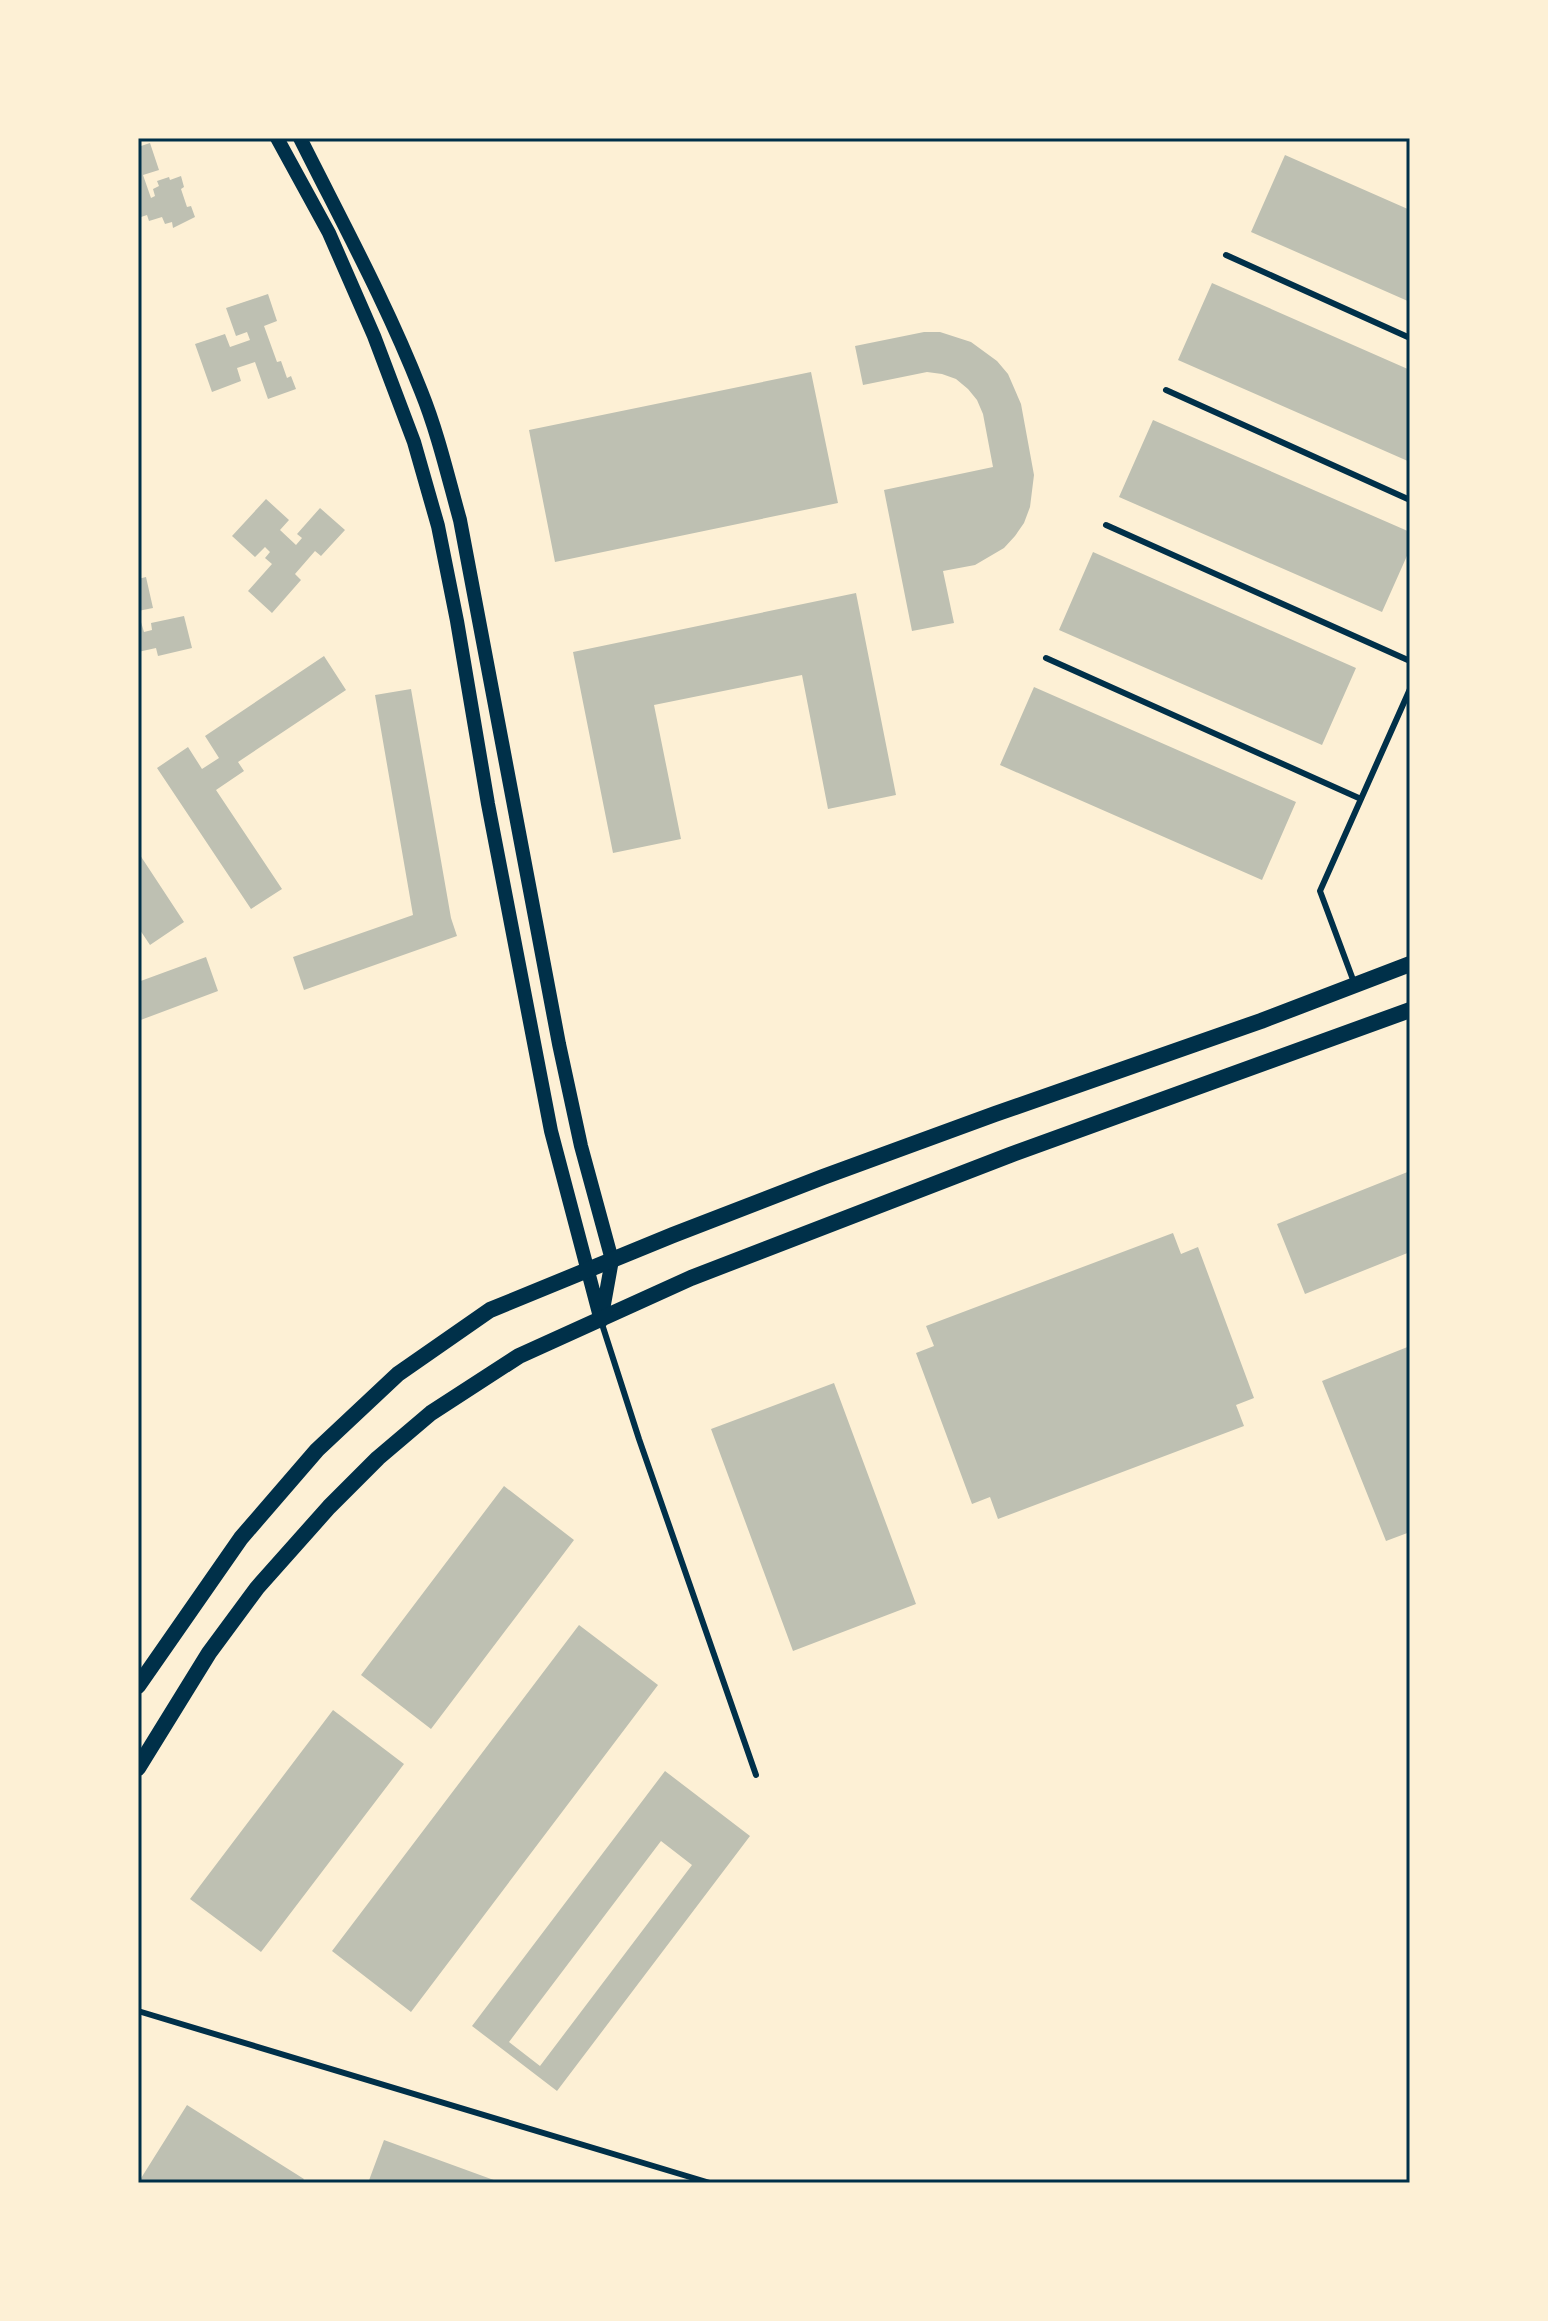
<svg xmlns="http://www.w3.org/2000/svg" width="1548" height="2321" viewBox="0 0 1548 2321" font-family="'Fira Sans Condensed',sans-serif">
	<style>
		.building { fill: #bec0b2; fill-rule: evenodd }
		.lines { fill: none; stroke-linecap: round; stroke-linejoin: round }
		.service { stroke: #003049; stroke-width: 6 }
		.tertiary { stroke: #003049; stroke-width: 14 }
		.secondary { stroke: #003049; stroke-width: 16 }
		.neatline { fill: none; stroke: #003049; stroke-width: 3 }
	</style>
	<rect width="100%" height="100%" fill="#fdf0d5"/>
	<path class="building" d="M150,143L159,170L143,175L151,198L155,196L153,189L159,186L157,181L169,177L170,180L181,176L184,187L181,189L187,207L191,206L195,217L173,228L172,222L165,224L162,217L149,221L147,215L138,218V147Z
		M1285,155L1410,210V302L1251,232Z
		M1212,283L1410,370V462L1178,360Z
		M268,294L277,321L264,326L277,362L281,361L287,378L291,376L296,389L268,399L255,362L237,368L241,381L212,392L195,344L225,334L230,347L250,340L247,332L236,336L226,308Z
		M924,332H940L971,342L997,361L1008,374L1021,404L1034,475L1030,507L1024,523L1015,536L1004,548L975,565L943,571L954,623L912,631L884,490L993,467L983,414L977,400L968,389L956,379L942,374L927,372L863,385L855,346Z
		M811,372L838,503L555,562L529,430Z
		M1153,420L1410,532V549L1382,612L1119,497Z
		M266,499L289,520L280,530L296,545L302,538L297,534L320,508L345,530L321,556L315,551L295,574L301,580L272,613L248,591L272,564L265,558L270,552L265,547L255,557L232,536Z
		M1093,552L1356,668L1322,745L1059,630Z
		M146,577L153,608L138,611V579Z
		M856,593L896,795L828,809L802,675L654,705L681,839L613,853L573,652Z
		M138,612L144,632L152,630L151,623L184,616L192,648L158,656L156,648L138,652Z
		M324,656L346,690L238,762L244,771L216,790L282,889L251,909L157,768L188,747L202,769L219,758L205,736Z
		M1034,687L1296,802L1262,880L1000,765Z
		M411,689L451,918L457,936L304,990L293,957L413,915L375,695Z
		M138,852L184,922L150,945L138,927Z
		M206,957L218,991L138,1021V982Z
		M1410,1171V1252L1305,1294L1277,1224Z
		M1173,1233L1181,1254L1198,1247L1254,1398L1236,1405L1244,1426L998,1519L990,1497L972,1504L916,1353L934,1346L926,1326Z
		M1410,1346V1532L1386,1541L1322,1381Z
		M834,1383L916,1604L793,1651L711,1429Z
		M504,1486L574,1540L431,1729L361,1675Z
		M579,1625L658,1685L411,2012L332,1951Z
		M333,1710L404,1764L261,1952L190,1899Z
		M665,1771L750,1836L557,2091L472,2026ZM661,1841L692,1865L540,2066L509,2042Z
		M187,2105L304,2179L301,2183H138Z
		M384,2140L502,2183H368Z"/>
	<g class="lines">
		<path class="service" d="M1226,255L1410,338
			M1166,390L1410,500
			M1106,525L1410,661
			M1046,658L1361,799
			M1355,985L1320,891L1410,689
			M601,1321L639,1439L756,1775
			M138,2011L710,2183"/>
		<path class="tertiary" d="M277,138L329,233L374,336L414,442L438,526L457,621L488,804L551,1131L600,1317
			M300,138C342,222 387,304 421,391C438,433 448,477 460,520L559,1044L581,1146L612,1260L601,1321"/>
		<path class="secondary" d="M138,1686L241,1538L317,1450L398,1374L490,1310L673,1235L823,1177L995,1114L1261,1021L1410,964
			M138,1768L209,1653L257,1588L329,1507L378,1458L431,1413L519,1356L691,1278L1010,1155L1410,1010"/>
	</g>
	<rect width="1548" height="2321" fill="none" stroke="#fdf0d5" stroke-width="280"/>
	<rect x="140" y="140" width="1268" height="2041" class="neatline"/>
</svg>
